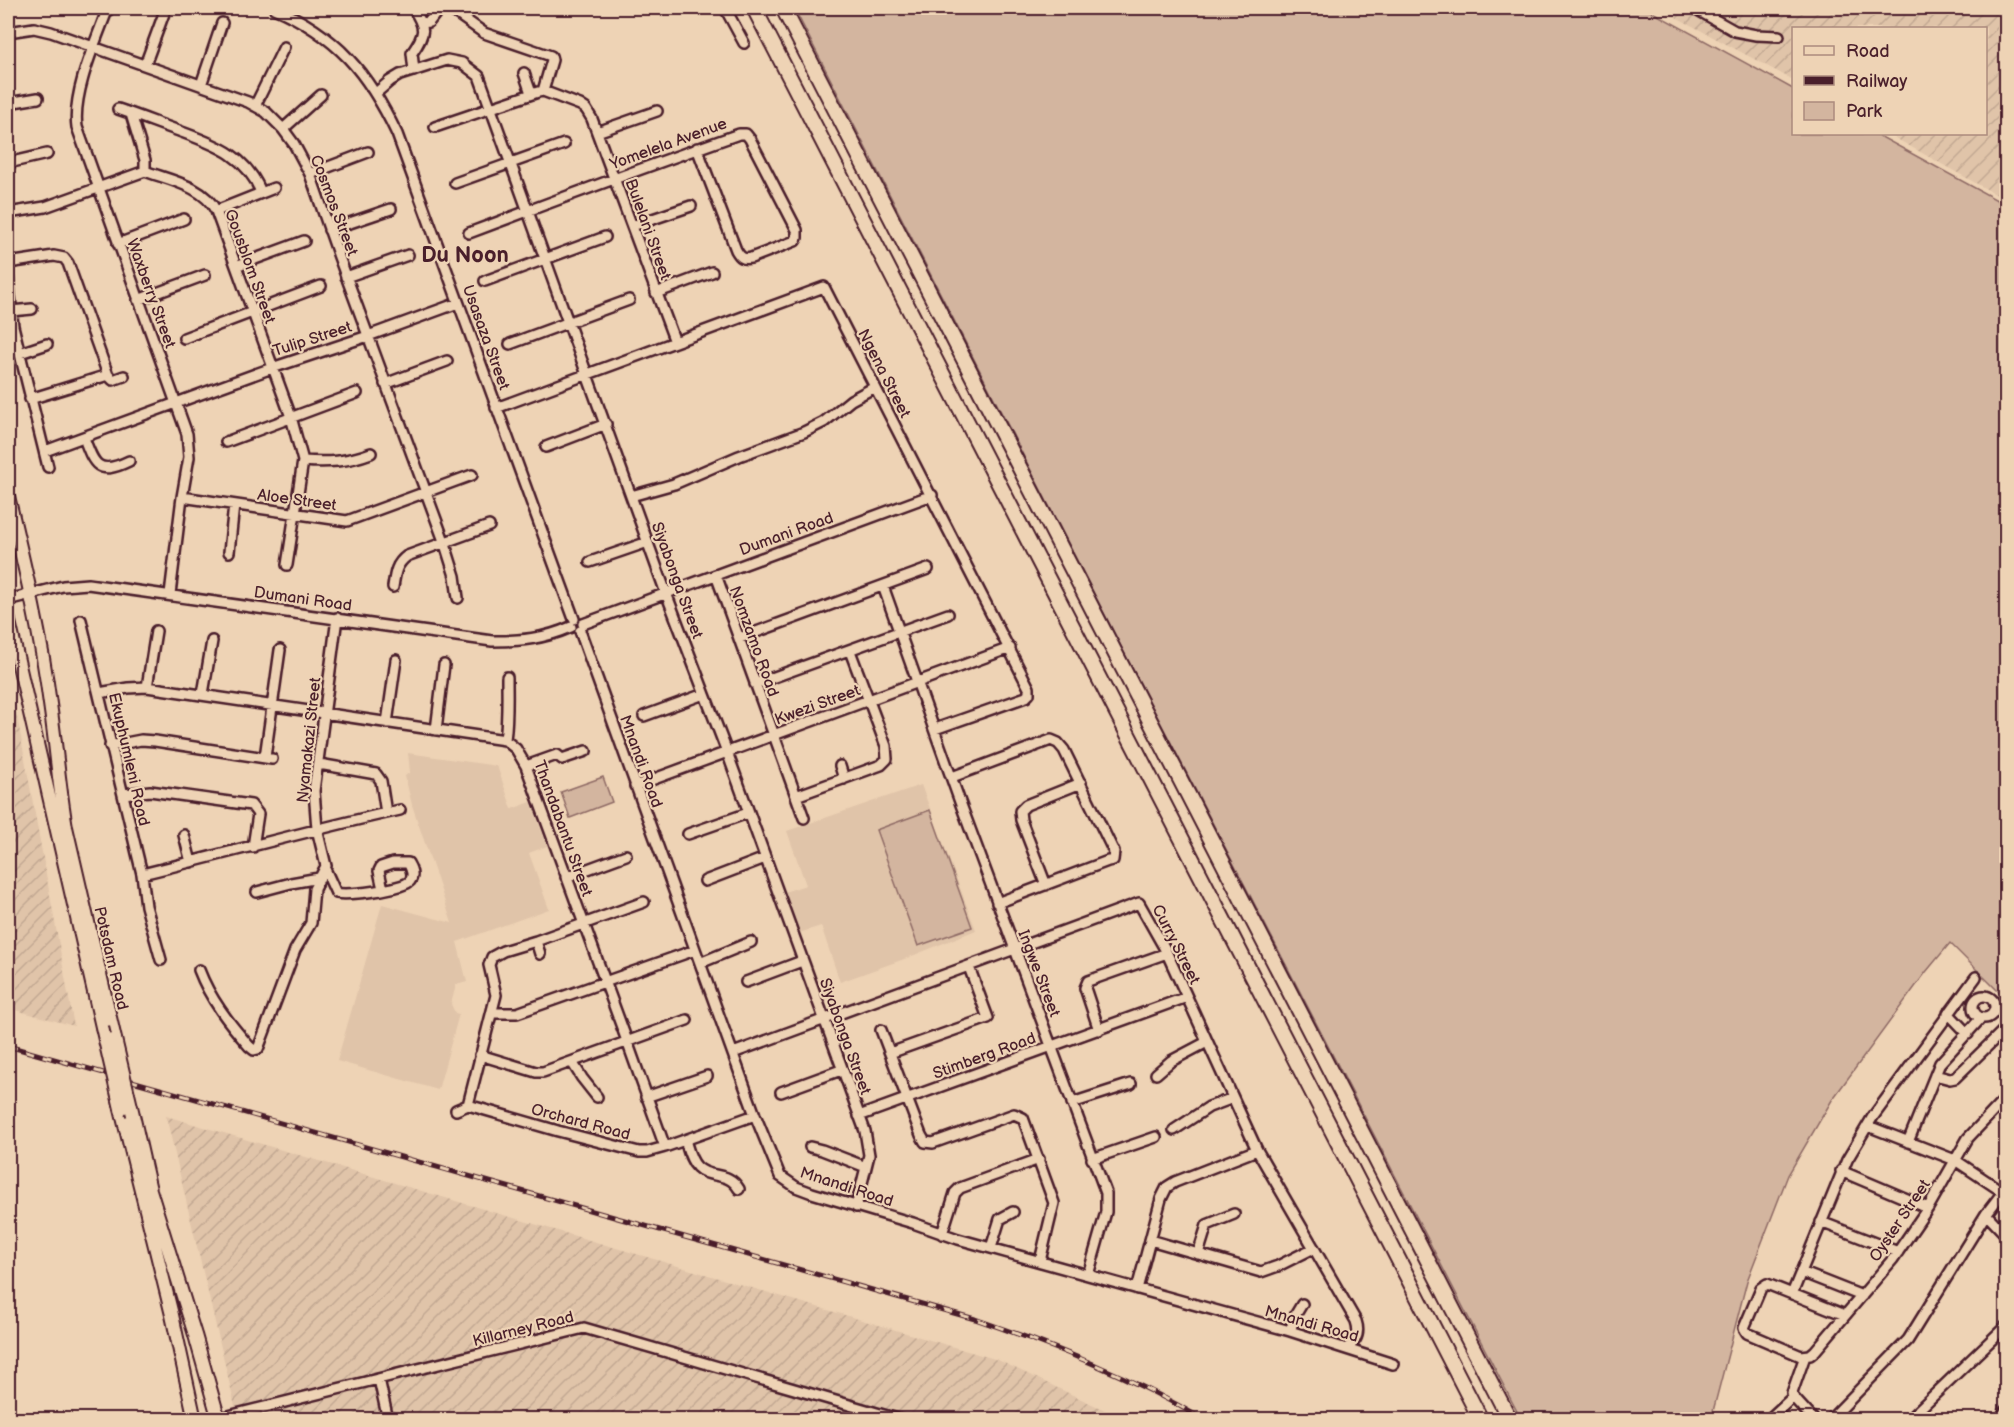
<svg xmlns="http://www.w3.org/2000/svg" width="2014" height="1427" viewBox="0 0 2014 1427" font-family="'Balsamiq Sans',sans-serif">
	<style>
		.built { fill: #e0c4a9 }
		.industrial { fill: url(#industrial-furrows) }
		.green { fill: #d3b59f; stroke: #8e6a65; stroke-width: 1.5 }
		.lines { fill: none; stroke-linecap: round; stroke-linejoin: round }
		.minor-casing { stroke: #4a1f2b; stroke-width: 14 }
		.major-casing { stroke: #4a1f2b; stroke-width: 16 }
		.highway-casing { stroke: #4a1f2b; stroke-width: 18 }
		.minor { stroke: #eed3b5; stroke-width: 9 }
		.major { stroke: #eed3b5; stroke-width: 12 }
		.highway { stroke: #eed3b5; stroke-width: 14 }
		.rail-casing { stroke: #4a1f2b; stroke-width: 5 }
		.rail { stroke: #eed3b5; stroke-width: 3; stroke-dasharray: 9; stroke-linecap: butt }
		.major-bridge-casing { stroke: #4a1f2b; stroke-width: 16; stroke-linecap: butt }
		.major-bridge { stroke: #eed3b5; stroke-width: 12 }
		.labels { text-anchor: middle; stroke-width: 4.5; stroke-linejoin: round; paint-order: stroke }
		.street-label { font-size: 16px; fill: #4a1f2b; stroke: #eed3b5 }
		.district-label { font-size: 22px; font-weight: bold; fill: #4a1f2b; stroke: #eed3b5 }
	</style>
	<defs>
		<pattern id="industrial-furrows" width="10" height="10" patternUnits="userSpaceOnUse" patternTransform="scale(1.5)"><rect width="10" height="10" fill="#e0c4a9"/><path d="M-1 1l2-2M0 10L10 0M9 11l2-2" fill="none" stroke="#c2a892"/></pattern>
	</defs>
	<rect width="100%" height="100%" fill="#eed3b5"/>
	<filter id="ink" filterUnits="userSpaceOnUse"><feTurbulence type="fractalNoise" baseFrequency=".0167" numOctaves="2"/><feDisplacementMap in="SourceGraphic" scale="12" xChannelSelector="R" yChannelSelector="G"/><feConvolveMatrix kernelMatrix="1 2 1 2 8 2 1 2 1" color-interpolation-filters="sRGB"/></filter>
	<g filter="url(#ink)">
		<path class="built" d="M408,753L497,766L512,809L531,802L547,846L529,853L549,909L457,942L467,982L456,985L451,1004L455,1013L459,1014L438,1090L337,1061L382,904L452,923L412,805L405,776L410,772Z
			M921,785L976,930L907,958L840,982L821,926L799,933L784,892L806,885L787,831Z"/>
		<path class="industrial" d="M1659,8H2006V200L1888,134H1986V28H1794L1793,80Z
			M8,667L74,1026L8,1008Z
			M166,1116L998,1360L1124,1419H238Z"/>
		<path class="green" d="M794,8H1645L1793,89L1794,134H1876L2006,205V999L1950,943L1926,972L1832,1100L1788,1175L1747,1281L1711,1419H1521L1123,650Z
			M603,777L612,802L570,818L561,792Z
			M930,810L972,927L918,946L876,830Z"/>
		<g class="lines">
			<g class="minor-casing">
				<path id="minor" d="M108,8C96,41 72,93 77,127L187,434L189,457L182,497L170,594
					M274,8C337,35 368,73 397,134L574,619
					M413,8C426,28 426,33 412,53L414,71
					M449,8L484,33L551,56L552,60L543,91
					M725,8L744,43
					M1694,8L1735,31L1756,35L1779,36
					M422,23L429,22L440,8
					M8,32L34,28L51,32L248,102L266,112L283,129L294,144L310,174L339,257L444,541L455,576L458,598
					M145,65L166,8
					M524,73L531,93
					M201,85L222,23
					M376,93L390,81L400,75L447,60L462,63L479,76L666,593L727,752L865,1131L869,1155L856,1207
					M8,103L38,98
					M255,106L284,47
					M118,109C139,116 159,124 179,131C216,145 245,154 261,192
					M131,114L145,160V171
					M435,127L538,92L543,91L580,105L586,109L592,119L675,342
					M283,129L321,95
					M597,132L657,111
					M8,163L47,154
					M310,174L368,152
					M455,183L564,144
					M216,211L274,188
					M8,213L45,207L145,171C169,180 204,186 216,211L291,417L303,461L287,565
					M632,226L691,206
					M329,230L391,209
					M469,233C559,199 648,166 739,134H746L750,139L797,230V238L795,241L751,258C743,260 740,257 736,250L697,148
					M118,244L184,219
					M8,263L54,256L64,258L68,263L108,375L113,380L124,376
					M236,266L304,241
					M8,276L13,326L48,467
					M346,277L408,255
					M485,281L605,237
					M656,293L712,272
					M138,300L205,275
					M11,311L32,309
					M184,338L321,286
					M510,344L629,300
					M20,353L47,344
					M385,384L447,361
					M30,399L108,375
					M496,408L824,287L1029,688V694L1026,697L935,729
					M84,438C94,465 98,476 129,461
					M226,442L357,393
					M546,447L606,424
					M45,451L272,368L368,336L458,303
					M303,461C327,463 347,462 371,453
					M631,496L674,484L739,456L804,432L824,422L851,400L875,387
					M182,497L347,521L472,475
					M229,552L234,505
					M590,562L648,542
					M716,575L804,818
					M883,586L960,802L1106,1193V1212L1088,1275
					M393,587C395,573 396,564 407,556L489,526
					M8,600L63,586L88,584L492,641C520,641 544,639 571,627
					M81,620L142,874L146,906L161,960
					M583,624L932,495
					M580,631L755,1115L780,1176L796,1187L812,1193L913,1223L958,1239L1290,1331L1393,1364
					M740,638L928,569
					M755,684L948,614
					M147,687L156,631
					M99,693L128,688L147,687L505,740L516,749L526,766L627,1041L665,1147
					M203,694L212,641
					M644,716L704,694
					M387,723L396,660
					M436,730L444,665
					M505,740C508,718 507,700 507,677
					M110,746L141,740L155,741L272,759
					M265,757L280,650
					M319,764L376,774L381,781L386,813
					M526,766L557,755L562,759L586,751
					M840,766L844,779
					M952,777L1051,740L1058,743L1064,750L1114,852L1113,860L1108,861L997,903
					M635,786L1010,648
					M123,794L150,791L251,805L258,814L253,847
					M796,796L881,765L887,759L886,746L850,651
					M688,834L748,813
					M184,835L191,862
					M325,869L336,893C347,896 403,889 410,881C414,876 411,868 408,863H393L381,867L379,871L383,889
					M142,874C228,853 313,829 400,810
					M566,877L626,855
					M705,881L765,858
					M1046,885L1021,820L1020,811L1026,805L1081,783
					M257,892L291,883L319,878
					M536,941L540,954
					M700,963L751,942
					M199,970C210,999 229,1023 249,1046L254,1050L258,1049L295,950L311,923L314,889L326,866L317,829L314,791L337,618
					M746,982L802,961
					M1973 1007a11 11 0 1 1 22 0a11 11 0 1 1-22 0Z
					M492,1013H517L695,950
					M1948,1013L1968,1034
					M881,1030L921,1135L925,1142L933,1143L1014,1114L1023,1118L1054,1203L1040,1261
					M1099,1030L1085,988L1088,981L1167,953
					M733,1053L1139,903L1165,949L1257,1150L1356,1321C1360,1333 1357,1341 1347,1348
					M890,1053L988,1018L969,967
					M480,1055L536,1072H543L687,1020
					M572,1062L582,1078L597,1097
					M1156,1074L1171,1061L1207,1042
					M1935,1075L1950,1079L1955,1078L2006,1028
					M781,1092L841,1070
					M646,1097L707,1076
					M1072,1103L1131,1084
					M468,1105L496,995L489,965L492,957L503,951L536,941L644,902
					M468,1105L558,1131L639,1152H647L665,1147L755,1115
					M456,1110L468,1105
					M859,1116L1187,997
					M1868,1126L1955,1160L2003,1192L2006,1188
					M1174,1130L1209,1107L1233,1098
					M685,1140C688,1149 690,1160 697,1167C710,1180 728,1170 739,1189
					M1908,1142L1940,1063L1981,1018
					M810,1147L822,1150L866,1167
					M1092,1159L1156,1137
					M1841,1171L1928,1208
					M1986,1214L2006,1235
					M1821,1222L1898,1252
					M942,1234L955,1193L960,1188L1039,1159
					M1150,1240L1261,1272L1278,1266L1314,1248
					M991,1248L1000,1219L1013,1212
					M1198,1254L1207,1225L1234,1214
					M1801,1272L1862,1296
					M1137,1289L1161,1199L1167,1187L1175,1182L1257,1150
					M1792,1294L1847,1160L1872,1118L1976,977
					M1845,1315L1767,1284L1761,1288L1744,1328L1747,1333L1801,1356L1810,1355L1815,1351L1893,1259L1928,1208L1968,1138L2006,1098
					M1290,1331L1296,1314L1302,1304
					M1805,1356L1792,1393L1793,1397L1814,1420
					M379,1379L388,1420
					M212,1420L584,1328L901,1420
					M1768,1420L1793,1397
					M1830,1420L1908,1340L1986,1214L2003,1192
					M1908,1420L2006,1326
					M1999,1420L2006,1410"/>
			</g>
			<g class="major-casing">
				<path id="major" d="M8,496C24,564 41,634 50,704C56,745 59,786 66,827L115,1039
					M8,617L102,1027
					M121,1109L172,1315L195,1420
					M133,1115L150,1190L195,1335L219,1420"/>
			</g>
			<g class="highway-casing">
				<path id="highway" d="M754,8L1481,1420
					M783,8L1510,1420"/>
			</g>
			<use href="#minor" class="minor"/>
			<use href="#major" class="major"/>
			<use href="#highway" class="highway"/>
			<g class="rail-casing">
				<path id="rail" d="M8,1046L975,1319C1054,1346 1132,1377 1204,1420"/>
			</g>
			<use href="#rail" class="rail"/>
			<g class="major-bridge-casing">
				<path id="major-bridge" d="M102,1027L121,1109
					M115,1039L133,1115"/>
			</g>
			<use href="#major-bridge" class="major-bridge"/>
		</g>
	</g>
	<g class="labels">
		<g class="street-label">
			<text transform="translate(668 143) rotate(-20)" y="6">Yomelela Avenue</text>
			<text transform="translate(335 205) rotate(69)" y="6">Cosmos Street</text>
			<text transform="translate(649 229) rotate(70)" y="6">Bulelani Street</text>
			<text transform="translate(251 266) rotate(70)" y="6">Gousblom Street</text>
			<text transform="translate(152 293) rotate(70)" y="6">Waxberry Street</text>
			<text transform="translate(487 337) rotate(70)" y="6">Usasaza Street</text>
			<text transform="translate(312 338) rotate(-18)" y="6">Tulip Street</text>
			<text transform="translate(885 373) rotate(63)" y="6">Ngena Street</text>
			<text transform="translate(297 499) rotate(8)" y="6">Aloe Street</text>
			<text transform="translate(786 533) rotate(-20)" y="6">Dumani Road</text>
			<text transform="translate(678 580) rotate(70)" y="6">Siyabonga Street</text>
			<text transform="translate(303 598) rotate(8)" y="6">Dumani Road</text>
			<text transform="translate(755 641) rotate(70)" y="6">Nomzamo Road</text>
			<text transform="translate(817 704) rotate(-20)" y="6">Kwezi Street</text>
			<text transform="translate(308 740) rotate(-84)" y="6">Nyamakazi Street</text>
			<text transform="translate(130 759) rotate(77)" y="6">Ekuphumleni Road</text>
			<text transform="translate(642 761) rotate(70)" y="6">Mnandi Road</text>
			<text transform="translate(564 828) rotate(70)" y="6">Thandabantu Street</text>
			<text transform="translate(1177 944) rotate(63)" y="6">Curry Street</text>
			<text transform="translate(112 958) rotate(77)" y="6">Potsdam Road</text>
			<text transform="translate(1040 973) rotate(69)" y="6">Ingwe Street</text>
			<text transform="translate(846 1036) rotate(70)" y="6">Siyabonga Street</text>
			<text transform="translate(984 1055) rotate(-20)" y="6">Stimberg Road</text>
			<text transform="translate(581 1121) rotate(15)" y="6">Orchard Road</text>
			<text transform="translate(847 1186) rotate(18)" y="6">Mnandi Road</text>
			<text transform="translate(1899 1220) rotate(-56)" y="6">Oyster Street</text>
			<text transform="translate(1312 1323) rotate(16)" y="6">Mnandi Road</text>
			<text transform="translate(523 1328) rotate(-14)" y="6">Killarney Road</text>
		</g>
		<g class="district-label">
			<text x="465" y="262">Du Noon</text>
		</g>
	</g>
	<rect width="2014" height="1427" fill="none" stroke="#eed3b5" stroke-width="30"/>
	<rect x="15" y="15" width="1984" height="1397" fill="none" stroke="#4a1f2b" stroke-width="2" filter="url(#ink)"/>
	<rect x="1792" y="27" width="195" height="108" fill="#eed3b5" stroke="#ac8b7e" stroke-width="1.5"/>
	<rect x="1804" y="46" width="30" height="9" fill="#eed3b5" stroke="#ac8b7e" stroke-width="1.5"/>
	<text x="1846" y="57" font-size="18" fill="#4a1f2b">Road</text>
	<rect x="1804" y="76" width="30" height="9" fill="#4a1f2b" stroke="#ac8b7e" stroke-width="1.5"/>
	<text x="1846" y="87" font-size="18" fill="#4a1f2b">Railway</text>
	<rect x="1804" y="102" width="30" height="18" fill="#d3b59f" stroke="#ac8b7e" stroke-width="1.5"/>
	<text x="1846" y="117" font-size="18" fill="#4a1f2b">Park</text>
</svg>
